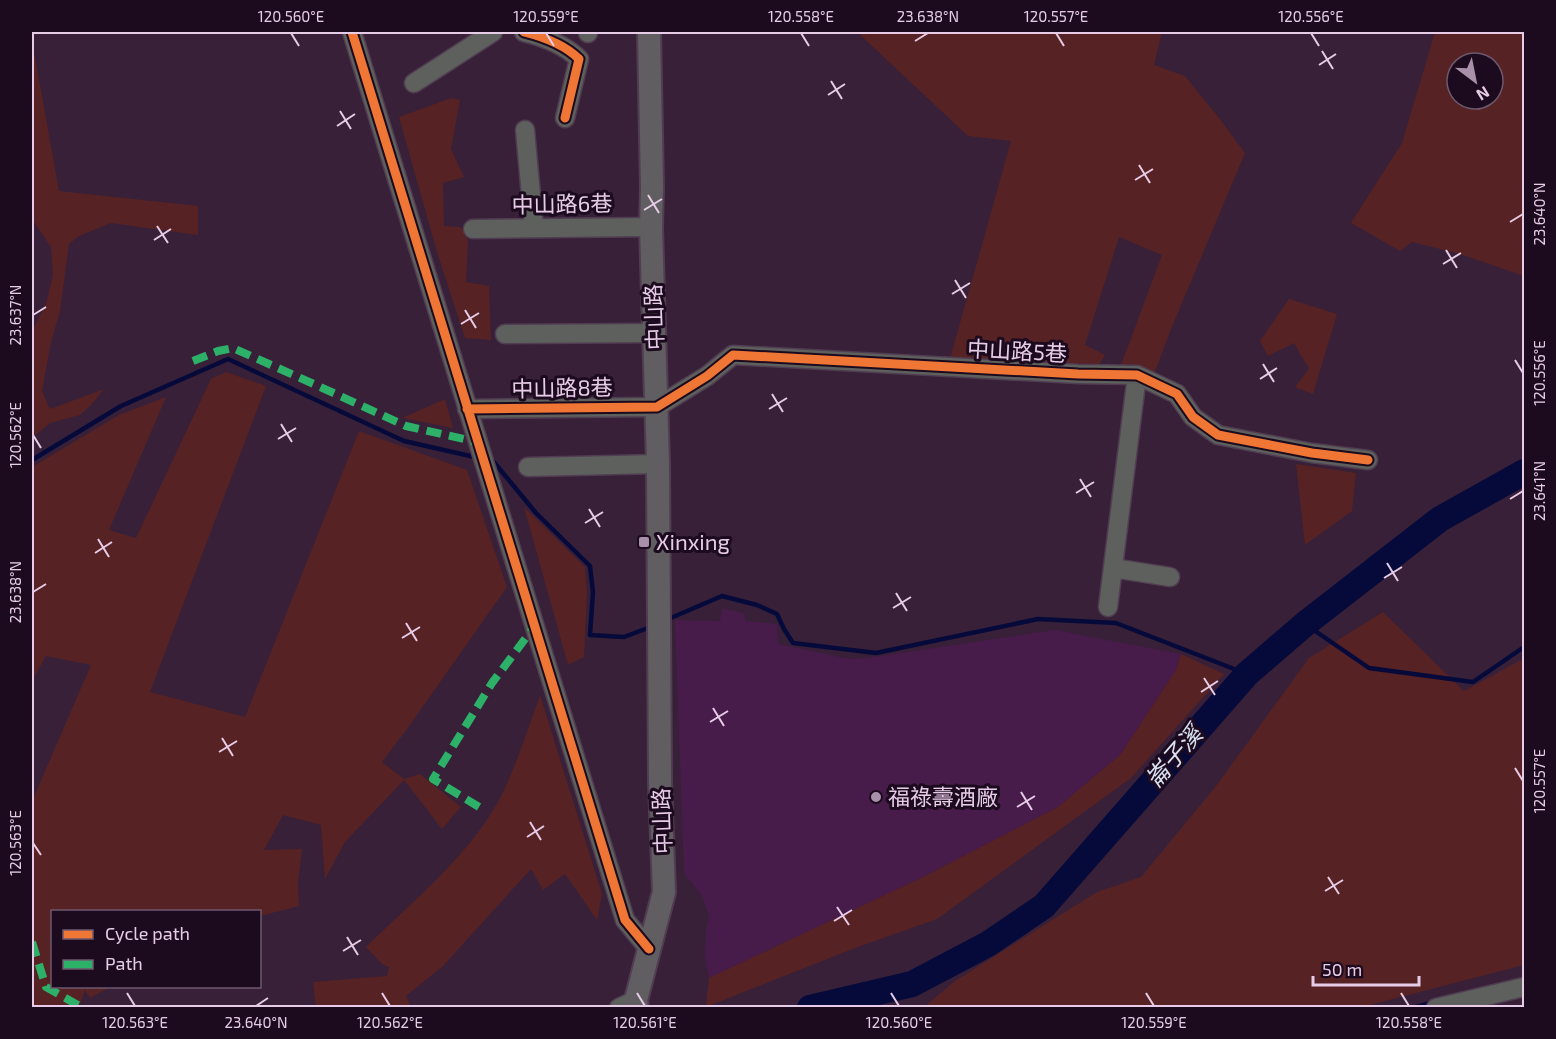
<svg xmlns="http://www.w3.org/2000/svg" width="1556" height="1039" viewBox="0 0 1556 1039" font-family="'Exo 2','Noto Sans TC',sans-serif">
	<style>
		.built { fill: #471c4a }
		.green { fill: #572224; fill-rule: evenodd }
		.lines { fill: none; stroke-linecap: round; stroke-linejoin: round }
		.stream { stroke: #060a3b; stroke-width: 4.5 }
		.river { stroke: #060a3b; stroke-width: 26 }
		.minor-casing { stroke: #513d52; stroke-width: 21 }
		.major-casing { stroke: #513d52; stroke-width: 26 }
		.minor { stroke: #5d605d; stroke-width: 18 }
		.major { stroke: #615e61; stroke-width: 22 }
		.quiet { stroke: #2db169; stroke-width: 8; stroke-dasharray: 15 8; stroke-linecap: butt }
		.cycleway-casing { stroke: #1c0b1e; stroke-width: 13 }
		.cycleway { stroke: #f07635; stroke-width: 9 }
		.ticks { fill: none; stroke: #e6cce7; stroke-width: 2 }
		.poi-dot { fill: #a990aa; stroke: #1c0b1e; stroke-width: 2 }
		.labels { text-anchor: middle; stroke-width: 6; stroke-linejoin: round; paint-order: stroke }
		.street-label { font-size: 22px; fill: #e6cce7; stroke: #1c0b1e }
		.poi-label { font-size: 22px; fill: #e6cce7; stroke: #1c0b1e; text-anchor: start }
		.water-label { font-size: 24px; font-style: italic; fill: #d9e2f3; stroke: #1c0b1e }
		.neatline { fill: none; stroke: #e6cce7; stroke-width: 2 }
		.ticks-label { font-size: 15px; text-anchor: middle; fill: #e6cce7 }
	</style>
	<rect width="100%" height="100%" fill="#372038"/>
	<path class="built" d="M722,608L744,613L746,621L777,624L778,644L850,659L874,657L1055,630L1181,654L1176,670L1120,755L1058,807L925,876L709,978L705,956L706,928L709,916L702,896L684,873L675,620L720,621Z"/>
	<path class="green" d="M857,32H1162L1154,65L1185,76L1219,118L1245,153L1171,329L1153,377L1121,365L1162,255L1119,237L1085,345L1105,355L1098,366L950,359L1011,141L968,136Z
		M1435,32H1524V276L1460,254L1412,242L1400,251L1351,223L1402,143ZM1457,63H1493V99H1457Z
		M32,40L59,191L198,206V235L111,223L79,236L69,244L60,311L51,342L42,391L50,409L104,389L91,405L80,415L50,423L32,438V331L46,304L53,275L51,247L32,219Z
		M451,98L460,100L451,149L464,177L443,183L444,226L461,227L468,241L466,282L489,286L491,340L465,338L437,252L399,117Z
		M1289,299L1337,314L1313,394L1295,387L1309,369L1294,343L1268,356L1260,341Z
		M226,372L266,386L150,692L245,717L359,431L467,470L507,587L407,729L382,762L404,779L420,774L461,807L442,829L404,780L345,842L325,879L321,825L283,815L264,850L302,849L298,882L299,906L260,916V912H52V986L110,987L90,998L85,990L79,1007H32V801L91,665L46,656L32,681V467L119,415L166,397L109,530L136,538L211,379Z
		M445,399L453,428L402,418Z
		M1296,464L1356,473L1352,511L1305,545Z
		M524,507L585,567L587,593L584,657L568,665Z
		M1383,612L1464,691L1521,660L1524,665V965L1362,1007H924L955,981L1097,892L1141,877L1216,786L1309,658Z
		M1181,654L1224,674L1131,778L937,919L855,948L706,1007L709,978L925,876L1058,807L1120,755L1176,670Z
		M540,695L602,894L597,920L565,874L543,890L531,869L443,966L406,996L411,1007H316L313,982L387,976L389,967L382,964L366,947C413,901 476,850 504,790C518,760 529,726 540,695Z"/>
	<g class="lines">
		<path class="stream" d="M32,460L121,406L228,359L404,441L479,458
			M490,461H493L536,513L590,566L593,592L590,635L624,637L653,626
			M666,620L722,596L757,605L777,614L784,629L793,643L876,653L1038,619L1116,623L1247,674
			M1305,624L1369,668L1473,682L1524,647
			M1412,1008L1435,1002"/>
		<path class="river" d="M810,1008L912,984L988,944L1044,906L1247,674L1305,624L1440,519L1524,472"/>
		<g class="minor-casing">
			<path id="minor" d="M352,32L625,920L649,949
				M524,32C544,37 564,44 579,59L565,118
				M588,33V32
				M414,83L493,32
				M525,130L534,228
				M473,229L651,227
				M505,334L654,333
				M467,409L657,407L707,376L733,355L1078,374L1137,375L1177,394L1193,417L1218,435L1312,453L1368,460
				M528,467L658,464
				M1113,568L1170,577
				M1108,607L1137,375
				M619,1008L636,1000
				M1436,1008L1524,987"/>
		</g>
		<g class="major-casing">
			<path id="major" d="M637,1008L636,1000L664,892L660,783L658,464L651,227L652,187L649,32"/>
		</g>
		<use href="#minor" class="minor"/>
		<use href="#major" class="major"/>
		<path class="quiet" d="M193,361L218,351L233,348L316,385L406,426L477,442
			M479,807L433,779L492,683L534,627
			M32,942L46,987L83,1008"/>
		<g class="cycleway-casing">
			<path id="cycleway" d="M352,32L625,920L649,949
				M524,32C544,37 564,44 579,59L565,118
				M467,409L657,407L707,376L733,355L1078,374L1137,375L1177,394L1193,417L1218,435L1312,453L1368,460"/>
		</g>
		<use href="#cycleway" class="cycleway"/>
	</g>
	<path class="ticks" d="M291,33L299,46M546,33L554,46M801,33L809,46M1056,33L1064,46M1311,33L1319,46M915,41L928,33M1322,51L1333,69M1319,65L1336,54M831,81L842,99M828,95L845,84M340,111L351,129M337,126L355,114M1139,165L1150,183M1135,180L1153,169M648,195L659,213M644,210L662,199M1510,222L1523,214M157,226L168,243M154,240L171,229M1446,250L1457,268M1443,264L1461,253M955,280L966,298M952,294L970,283M465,310L476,328M33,315L46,307M461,324L479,313M1515,360L1523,373M1263,364L1274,382M1260,379L1277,368M772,394L783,412M769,409L787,398M281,424L292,442M33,435L41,448M278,439L296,428M1080,479L1091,497M1076,493L1094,482M1510,499L1523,491M589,509L600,527M585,523L603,512M98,539L109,557M95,553L112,542M1387,563L1398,581M1384,578L1402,567M33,592L46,584M896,593L907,611M893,608L911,597M406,623L417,641M402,638L420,627M1204,678L1215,695M1201,692L1218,681M713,708L724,726M710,722L728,711M222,738L233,756M219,752L237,741M1515,768L1523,781M1021,792L1032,810M1017,807L1035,796M530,822L541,840M527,837L544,826M33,843L41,855M1328,877L1339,894M1325,891L1343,880M837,907L849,925M834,921L852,910M347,937L358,955M343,951L361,940M127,993L135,1006M382,993L390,1006M637,993L645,1006M891,993L899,1006M1146,993L1154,1006M1401,993L1409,1006M256,1006L268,998"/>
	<g class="poi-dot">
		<rect x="638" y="536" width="12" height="12" rx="3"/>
		<circle cx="876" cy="797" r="6"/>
	</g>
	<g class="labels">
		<g class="street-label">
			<text transform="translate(562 204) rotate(-1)" y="8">中山路6巷</text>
			<text transform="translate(654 317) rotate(-92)" y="8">中山路</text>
			<text transform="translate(1017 351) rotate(3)" y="8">中山路5巷</text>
			<text transform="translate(562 388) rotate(-1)" y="8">中山路8巷</text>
			<text transform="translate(662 821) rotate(-92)" y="8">中山路</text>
		</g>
		<g class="poi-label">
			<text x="656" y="550">Xinxing</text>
			<text x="888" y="805">福祿壽酒廠</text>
		</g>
		<g class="water-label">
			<text transform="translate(1174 757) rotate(-49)" y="8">崙子溪</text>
		</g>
	</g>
	<rect width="1556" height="1039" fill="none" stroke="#1c0b1e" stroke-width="66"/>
	<rect x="51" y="910" width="210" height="78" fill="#1c0b1e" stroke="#6d586e" stroke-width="1.5"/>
	<rect x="63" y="930" width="30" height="9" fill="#f07635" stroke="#6d586e" stroke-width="1.5"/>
	<text x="105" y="940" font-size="18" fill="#e6cce7">Cycle path</text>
	<rect x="63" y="960" width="30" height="9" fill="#2db169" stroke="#6d586e" stroke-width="1.5"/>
	<text x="105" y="970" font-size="18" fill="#e6cce7">Path</text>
	<g transform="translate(1475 81) rotate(148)"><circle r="28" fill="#1c0b1e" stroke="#6d586e" stroke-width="1.5"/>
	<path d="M0-4.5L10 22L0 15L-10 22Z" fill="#a990aa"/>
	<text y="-9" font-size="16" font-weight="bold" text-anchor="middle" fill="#e6cce7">N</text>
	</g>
	<path d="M1313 976v9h106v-9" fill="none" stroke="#e6cce7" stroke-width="3"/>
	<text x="1322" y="976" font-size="18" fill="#e6cce7" stroke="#1c0b1e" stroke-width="4.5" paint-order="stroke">50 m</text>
	<rect x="33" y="33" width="1490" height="973" class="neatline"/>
	<g class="ticks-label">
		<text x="291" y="22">120.560°E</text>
		<text x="546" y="22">120.559°E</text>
		<text x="801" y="22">120.558°E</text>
		<text x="928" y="22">23.638°N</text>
		<text x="1056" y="22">120.557°E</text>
		<text x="1311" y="22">120.556°E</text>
		<text transform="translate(1540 214) rotate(-90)" y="5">23.640°N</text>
		<text transform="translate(16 315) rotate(-90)" y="5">23.637°N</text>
		<text transform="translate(1540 373) rotate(-90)" y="5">120.556°E</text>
		<text transform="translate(16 435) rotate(-90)" y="5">120.562°E</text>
		<text transform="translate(1540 491) rotate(-90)" y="5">23.641°N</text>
		<text transform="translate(16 592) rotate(-90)" y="5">23.638°N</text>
		<text transform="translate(1540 781) rotate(-90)" y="5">120.557°E</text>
		<text transform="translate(16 843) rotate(-90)" y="5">120.563°E</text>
		<text x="135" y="1028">120.563°E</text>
		<text x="256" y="1028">23.640°N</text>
		<text x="390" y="1028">120.562°E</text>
		<text x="645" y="1028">120.561°E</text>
		<text x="899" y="1028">120.560°E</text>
		<text x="1154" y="1028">120.559°E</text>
		<text x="1409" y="1028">120.558°E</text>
	</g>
</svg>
